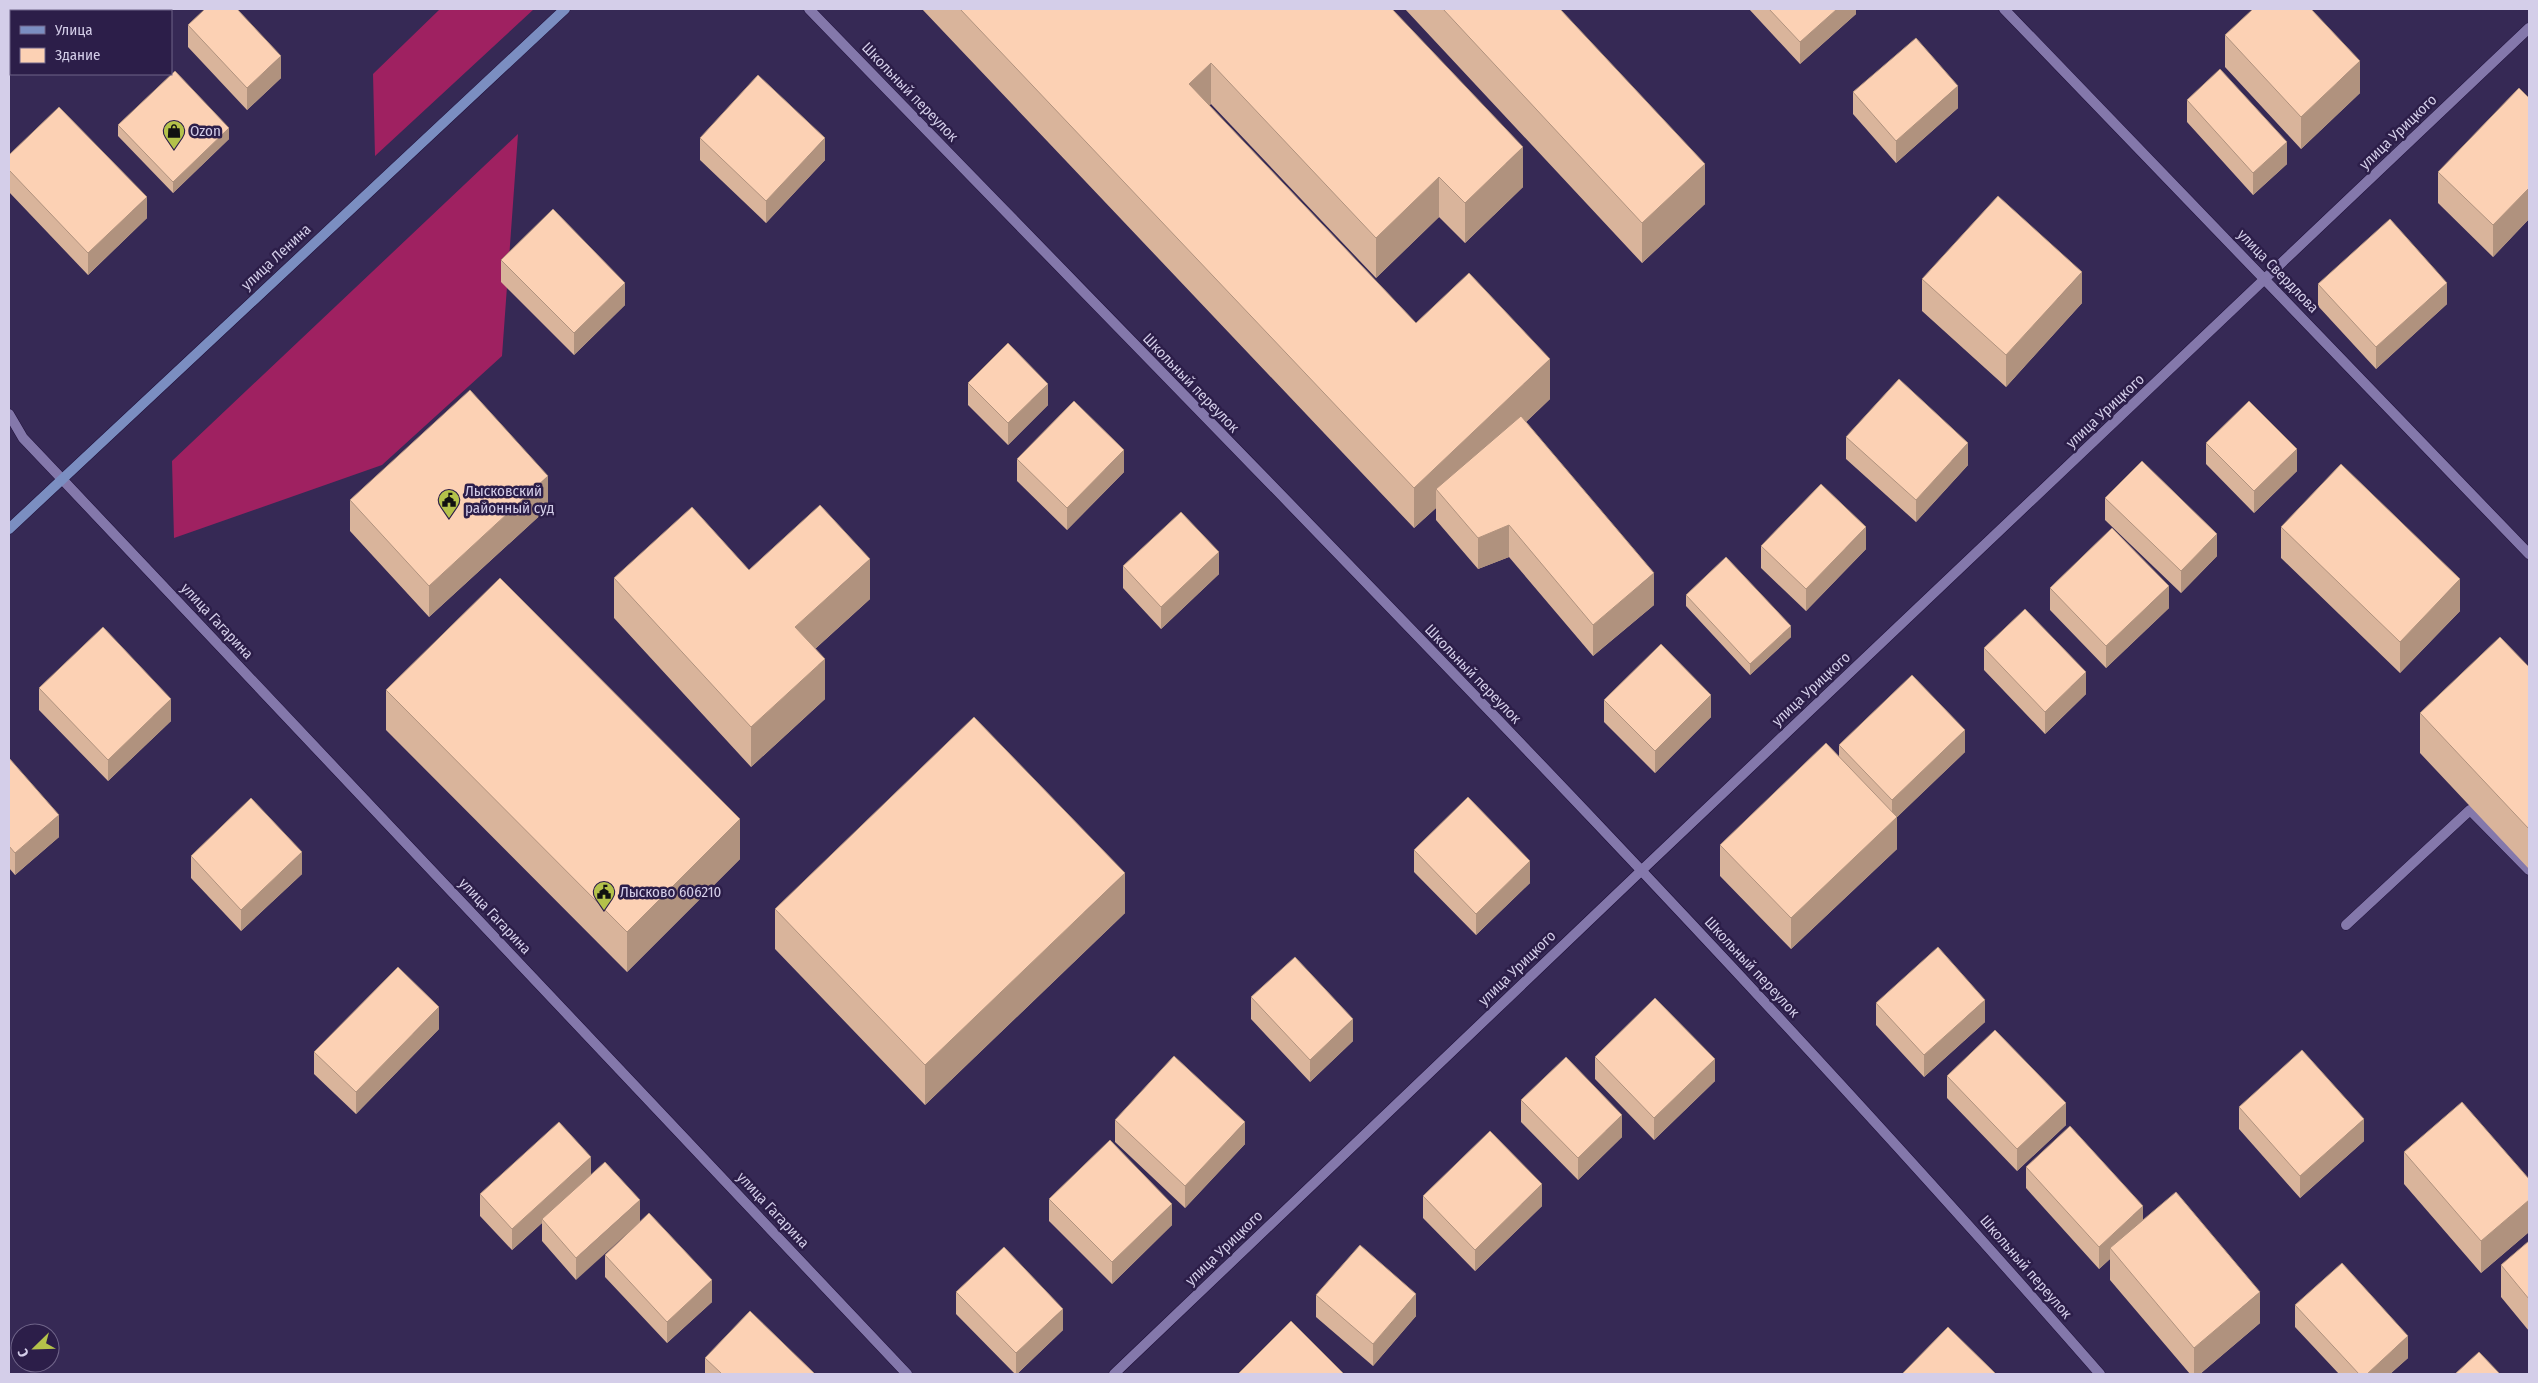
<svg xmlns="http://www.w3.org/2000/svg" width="2538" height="1383" viewBox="0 0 2538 1383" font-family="'Fira Sans Condensed',sans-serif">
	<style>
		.forest { fill: #9f2161 }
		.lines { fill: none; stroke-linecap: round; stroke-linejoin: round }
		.service-casing { stroke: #1e0f39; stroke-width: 11 }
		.minor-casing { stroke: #1e0f39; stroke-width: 11 }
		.secondary-casing { stroke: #1e0f39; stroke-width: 11 }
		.service { stroke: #8478ab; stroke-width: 10 }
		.minor { stroke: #8478ab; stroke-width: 10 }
		.secondary { stroke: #7b8ec1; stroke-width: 10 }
		.wall { fill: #d9b49b }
		.shaded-wall { fill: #b0927e }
		.building { fill: #fcd1b4; stroke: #b0927e }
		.labels { text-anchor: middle; stroke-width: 5; stroke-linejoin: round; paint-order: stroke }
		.street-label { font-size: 15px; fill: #d4cee9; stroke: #2c1e49 }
		.poi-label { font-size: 15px; fill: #d4cee9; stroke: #2c1e49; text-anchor: start }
	</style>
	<rect width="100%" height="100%" fill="#362955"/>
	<path class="forest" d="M440,9H534L375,156L373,74Z
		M518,134L502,356L382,465L174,538L172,461Z"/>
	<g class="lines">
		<g class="service-casing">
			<path id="service" d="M2346,925L2470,810L2529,870"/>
		</g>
		<g class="minor-casing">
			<path id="minor" d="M809,9C1244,459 1688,902 2100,1374
				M2004,9L2529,554
				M9,414L23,438L61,478L907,1374
				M1114,1374L1642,870L2529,28"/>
		</g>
		<g class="secondary-casing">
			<path id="secondary" d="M9,529L565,9"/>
		</g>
		<use href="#service" class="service"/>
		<use href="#minor" class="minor"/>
		<use href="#secondary" class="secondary"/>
	</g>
	<path class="wall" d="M922,9H1392L1523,187L1465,243L1439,217L1376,278L1211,104L1209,105L1416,323L1550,399L1526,422L1654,605L1593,656L1509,557L1478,569L1436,520V508L1414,528Z
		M1405,9H1560L1705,204L1642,263Z
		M1749,9H1856V14L1800,64Z
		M188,25L281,78L247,110L188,47Z
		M2225,35L2360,93L2301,149L2225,67Z
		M1853,92L1958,108L1896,163L1853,114Z
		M2529,98V219L2493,257L2438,203V172Z
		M2187,100L2287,164L2253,195L2187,122Z
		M118,125L229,139L173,193L118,136Z
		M700,138L825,160L766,223L700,160Z
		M9,155L147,218L88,275L9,192Z
		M501,260L625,305L574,355L501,282Z
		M1922,279L2082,303L2006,387L1922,311Z
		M2318,284L2447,304L2376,369L2318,306Z
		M968,383L1048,405L1008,445L968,405Z
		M1846,437L1968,465L1916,522L1846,459Z
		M2206,443L2297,471L2254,513L2206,464Z
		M1017,459L1124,472L1067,530L1017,481Z
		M2105,498L2217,556L2181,593L2105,520Z
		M350,500L548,508L429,617L350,531Z
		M2281,527L2460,611L2400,673L2281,558Z
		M1761,546L1866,549L1806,611L1761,568Z
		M1123,566L1219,574L1161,629L1123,588Z
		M749,570L870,599L815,649L825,699L751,767L614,618V578Z
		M2050,588L2169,608L2106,668L2050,610Z
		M1686,595L1791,637L1750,675L1686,606Z
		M1984,648L2086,694L2045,734L1984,670Z
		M2529,667V869L2420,753V713Z
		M39,688L171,721L108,781L39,710Z
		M386,690L740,859L627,972L386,730Z
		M1604,700L1711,717L1655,773L1604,722Z
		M1839,745L1965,752L1897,817V849L1791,949L1720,876V845L1839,757Z
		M9,758L59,837L15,875L9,868Z
		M1414,850L1530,883L1476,935L1414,872Z
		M191,856L302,874L241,931L191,878Z
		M775,909L1125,913L925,1105L775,949Z
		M1251,997L1353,1041L1310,1082L1251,1019Z
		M1876,1003L1985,1022L1924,1077L1876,1025Z
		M439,1029L356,1114L314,1074V1052Z
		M1595,1057L1715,1081L1654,1140L1595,1079Z
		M1947,1076L2066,1125L2017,1171L1947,1098Z
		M1521,1100L1622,1137L1578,1180L1521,1122Z
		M2239,1107L2364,1141L2300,1198L2239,1129Z
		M1115,1120L1245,1144L1185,1208L1115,1142Z
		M2404,1152L2529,1179V1232L2481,1273L2404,1184Z
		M2026,1167L2143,1220L2260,1323L2200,1374H2190L2110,1280V1259L2099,1269L2026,1188Z
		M591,1175L576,1280L542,1241V1223L512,1250L480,1216V1194Z
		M1423,1196L1542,1206L1475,1271L1423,1218Z
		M1049,1199L1172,1225L1112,1284L1049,1221Z
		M2529,1241V1331L2501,1297V1265Z
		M605,1255L712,1302L667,1343L605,1277Z
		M956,1292L1063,1330L1017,1374H1015L956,1314Z
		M1316,1295L1416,1316L1373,1366L1316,1317Z
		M2295,1305L2408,1358L2390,1374H2339L2295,1327Z
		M705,1358L815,1374H705Z"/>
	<path class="shaded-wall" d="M1837,9H1856V14L1800,64V42Z
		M281,56V78L247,110V88Z
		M2360,61V93L2301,149V117Z
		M1211,63V104L1189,124V84Z
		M1958,86V108L1896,163V141Z
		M229,128V139L173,193V182Z
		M825,138V160L766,223V201Z
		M2287,142V164L2253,195V173Z
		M1523,147V187L1465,243V203Z
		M1705,164V204L1642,263V223Z
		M1439,177V217L1376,278V238Z
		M2529,188V219L2493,257V225Z
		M147,197V218L88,275V253Z
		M2082,272V303L2006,387V355Z
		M625,283V305L574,355V333Z
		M2447,283V304L2376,369V347Z
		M1550,359V399L1445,499L1436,489V508L1414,528V488Z
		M1048,384V405L1008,445V423Z
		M1968,443V465L1916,522V500Z
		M2297,449V471L2254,513V491Z
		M1124,450V472L1067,530V508Z
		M548,476V508L429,617V586Z
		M1509,525V557L1478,569V538Z
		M1866,527V549L1806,611V589Z
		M2217,534V556L2181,593V571Z
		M1219,552V574L1161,629V607Z
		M870,559V599L795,667V627Z
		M1654,573V605L1593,656V625Z
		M2460,579V611L2400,673V642Z
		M2169,586V608L2106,668V646Z
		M1791,626V637L1750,675V664Z
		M825,659V699L751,767V727Z
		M2086,672V694L2045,734V712Z
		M1711,695V717L1655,773V751Z
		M171,699V721L108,781V760Z
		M1965,730V752L1892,822V800Z
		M59,815V837L15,875V853Z
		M1897,817V849L1791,949V918Z
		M740,819V859L627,972V932Z
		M302,852V874L241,931V910Z
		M1530,861V883L1476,935V914Z
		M1125,873V913L925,1105V1065Z
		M1985,1000V1022L1924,1077V1055Z
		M439,1007V1029L356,1114V1092Z
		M1353,1019V1041L1310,1082V1060Z
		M1715,1059V1081L1654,1140V1118Z
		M2066,1103V1125L2017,1171V1149Z
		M1622,1115V1137L1578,1180V1158Z
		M2364,1119V1141L2300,1198V1176Z
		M1245,1122V1144L1185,1208V1186Z
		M591,1157V1179L542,1219V1223L512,1250V1229Z
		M1542,1184V1206L1475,1271V1250Z
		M640,1200V1222L576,1280V1258Z
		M2529,1200V1232L2481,1273V1241Z
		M1172,1204V1225L1112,1284V1262Z
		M2143,1206V1228L2110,1248V1259L2099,1269V1247Z
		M712,1280V1302L667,1343V1322Z
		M2260,1292V1323L2200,1374H2194V1348Z
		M1416,1294V1316L1373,1366V1344Z
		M1063,1309V1330L1017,1374H1016V1353Z
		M2408,1336V1358L2390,1374H2367Z"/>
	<path class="building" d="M205,9H237L281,56L247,88L188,25Z
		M960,9H1392L1523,147L1465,203L1439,177L1376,238L1211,63L1189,84L1416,323L1469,273L1550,359L1414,488Z
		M1443,9H1560L1705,164L1642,223Z
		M1769,9H1837L1800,42Z
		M2253,9H2311L2360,61L2301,117L2225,35Z
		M1916,38L1958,86L1896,141L1853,92Z
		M2220,69L2287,142L2253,173L2187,100Z
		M175,71L229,128L173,182L118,125Z
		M758,75L825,138L766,201L700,138Z
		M2519,88L2529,98V188L2493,225L2438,172Z
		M59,107L147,197L88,253L9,170V155Z
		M1998,196L2082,272L2006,355L1922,279Z
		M553,209L625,283L574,333L501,260Z
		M2390,219L2447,283L2376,347L2318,284Z
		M1008,343L1048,384L1008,423L968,383Z
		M1899,379L1968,443L1916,500L1846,437Z
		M470,390L548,476L429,586L350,500Z
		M1074,401L1124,450L1067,508L1017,459Z
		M2249,401L2297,449L2254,491L2206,443Z
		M1521,416L1654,573L1593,625L1509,525L1478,538L1436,489Z
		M2142,461L2217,534L2181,571L2105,498Z
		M2341,464L2460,579L2400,642L2281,527Z
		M1821,484L1866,527L1806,589L1761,546Z
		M820,505L870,559L795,627L825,659L751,727L614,578L692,507L749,570Z
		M1181,512L1219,552L1161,607L1123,566Z
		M2112,528L2169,586L2106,646L2050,588Z
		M1726,557L1791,626L1750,664L1686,595Z
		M500,578L740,819L627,932L386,690Z
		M2025,609L2086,672L2045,712L1984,648Z
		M103,627L171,699L108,760L39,688Z
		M2500,637L2529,667V829L2420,713Z
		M1661,644L1711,695L1655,751L1604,700Z
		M1912,675L1965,730L1892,800L1839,745Z
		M974,717L1125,873L925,1065L775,909Z
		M1826,743L1897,817L1791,918L1720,845Z
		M9,758L59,815L15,853L9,846Z
		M1468,797L1530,861L1476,914L1414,850Z
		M251,798L302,852L241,910L191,856Z
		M1938,947L1985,1000L1924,1055L1876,1003Z
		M1295,957L1353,1019L1310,1060L1251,997Z
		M398,967L439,1007L356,1092L314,1052Z
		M1655,998L1715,1059L1654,1118L1595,1057Z
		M1995,1030L2066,1103L2017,1149L1947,1076Z
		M2302,1050L2364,1119L2300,1176L2239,1107Z
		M1174,1056L1245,1122L1185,1186L1115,1120Z
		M1566,1057L1622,1115L1578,1158L1521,1100Z
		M2462,1102L2529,1179V1200L2481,1241L2404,1152Z
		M559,1122L591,1157L512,1229L480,1194Z
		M2070,1126L2143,1206L2099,1247L2026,1167Z
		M1490,1131L1542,1184L1475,1250L1423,1196Z
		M1110,1140L1172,1204L1112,1262L1049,1199Z
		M605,1162L640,1200L576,1258L542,1219Z
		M2176,1192L2260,1292L2194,1348L2110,1248Z
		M649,1213L712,1280L667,1322L605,1255Z
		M2529,1241V1299L2501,1265Z
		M1360,1245L1416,1294L1373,1344L1316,1295Z
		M1004,1247L1063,1309L1016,1353L956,1292Z
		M2342,1263L2408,1336L2367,1374H2359L2295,1305Z
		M750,1311L815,1374H722L705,1358Z
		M1291,1321L1343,1373L1342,1374H1238Z
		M1948,1327L1996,1374H1902Z
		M2479,1352L2500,1374H2455Z"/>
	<defs>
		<g id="shop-pin" transform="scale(1.125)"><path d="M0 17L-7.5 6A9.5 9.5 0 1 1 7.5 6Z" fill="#b4c24a" stroke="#2c1e49"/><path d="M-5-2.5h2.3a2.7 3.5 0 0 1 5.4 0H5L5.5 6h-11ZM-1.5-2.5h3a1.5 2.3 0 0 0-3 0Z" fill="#111"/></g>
		<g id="civic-pin" transform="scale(1.125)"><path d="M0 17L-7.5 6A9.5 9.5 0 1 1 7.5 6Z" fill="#b4c24a" stroke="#2c1e49"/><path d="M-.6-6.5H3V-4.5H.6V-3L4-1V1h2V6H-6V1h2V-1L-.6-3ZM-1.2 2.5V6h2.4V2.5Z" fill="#111"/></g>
	</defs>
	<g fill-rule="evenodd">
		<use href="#shop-pin" x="174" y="131"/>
		<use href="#civic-pin" x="449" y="500"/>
		<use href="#civic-pin" x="604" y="892"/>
	</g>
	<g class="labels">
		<g class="street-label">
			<text transform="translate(910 92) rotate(46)" y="5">Школьный переулок</text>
			<text transform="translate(2398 132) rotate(-44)" y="5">улица Урицкого</text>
			<text transform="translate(276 257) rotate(-43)" y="5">улица Ленина</text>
			<text transform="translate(2278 271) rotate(46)" y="5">улица Свердлова</text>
			<text transform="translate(1191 383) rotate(46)" y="5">Школьный переулок</text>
			<text transform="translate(2105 411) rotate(-43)" y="5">улица Урицкого</text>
			<text transform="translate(217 621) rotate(47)" y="5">улица Гагарина</text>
			<text transform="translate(1473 674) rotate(46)" y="5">Школьный переулок</text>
			<text transform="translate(1811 689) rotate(-43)" y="5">улица Урицкого</text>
			<text transform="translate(495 916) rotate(47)" y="5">улица Гагарина</text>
			<text transform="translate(1752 967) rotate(47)" y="5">Школьный переулок</text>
			<text transform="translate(1517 968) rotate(-44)" y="5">улица Урицкого</text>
			<text transform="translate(773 1210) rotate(47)" y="5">улица Гагарина</text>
			<text transform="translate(1224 1248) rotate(-44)" y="5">улица Урицкого</text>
			<text transform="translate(2026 1267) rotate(49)" y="5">Школьный переулок</text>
		</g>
		<g class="poi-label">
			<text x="190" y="136">Ozon</text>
			<text x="465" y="496">Лысковский<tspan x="465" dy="17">районный суд</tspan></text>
			<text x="620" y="897">Лысково 606210</text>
		</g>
	</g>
	<rect width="2538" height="1383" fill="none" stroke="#d4cee9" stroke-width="20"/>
	<rect x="10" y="10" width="162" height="65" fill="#2c1e49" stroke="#6f6489"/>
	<rect x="20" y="26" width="25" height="8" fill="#7b8ec1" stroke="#6f6489"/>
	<text x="55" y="35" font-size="15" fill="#d4cee9">Улица</text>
	<rect x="20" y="48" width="25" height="15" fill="#fcd1b4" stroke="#6f6489"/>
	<text x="55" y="60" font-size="15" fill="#d4cee9">Здание</text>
	<g transform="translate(35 1348) rotate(247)"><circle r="24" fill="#2c1e49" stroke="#6f6489"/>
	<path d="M0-4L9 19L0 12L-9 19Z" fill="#b4c24a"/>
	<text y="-8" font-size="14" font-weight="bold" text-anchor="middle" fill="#d4cee9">С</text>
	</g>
</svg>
